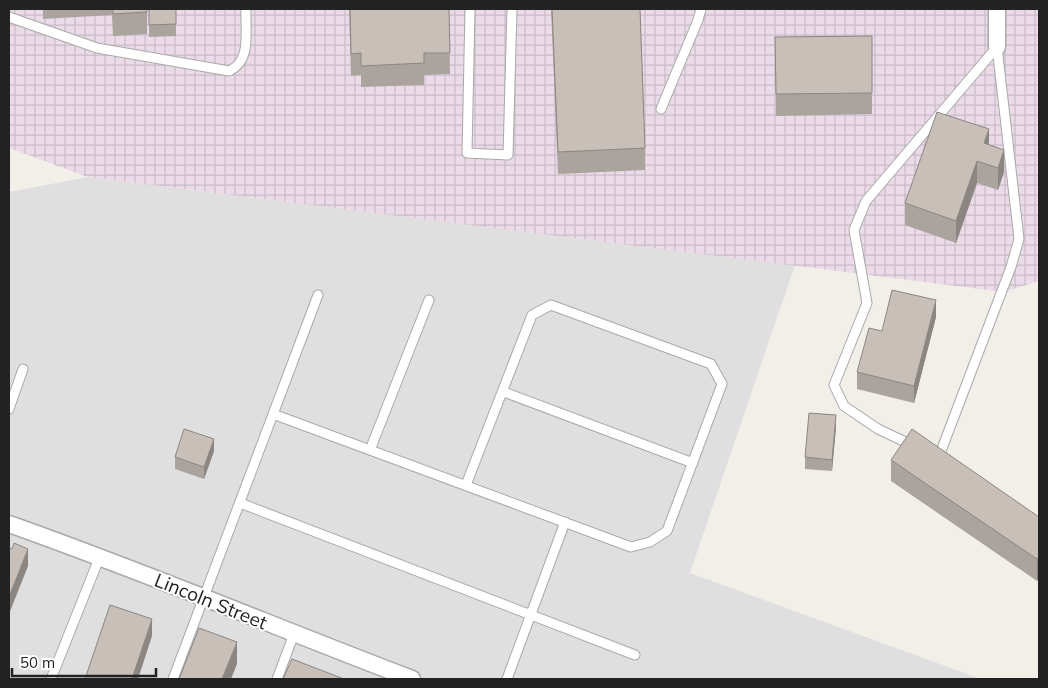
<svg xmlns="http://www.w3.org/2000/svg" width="1048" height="688" viewBox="0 0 1048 688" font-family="Mulish,sans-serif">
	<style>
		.residential { fill: #e0dfdf }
		.industrial { fill: url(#industrial-grid) }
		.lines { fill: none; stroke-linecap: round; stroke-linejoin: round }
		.lane-casing { stroke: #a9a9a9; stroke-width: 11 }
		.street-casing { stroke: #a9a9a9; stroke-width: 19 }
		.lane { stroke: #fff; stroke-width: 9 }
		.street { stroke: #fff; stroke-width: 16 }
		.wall { fill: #aba49e }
		.shaded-wall { fill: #8b8681 }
		.building { fill: #c7bfb8; stroke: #8b8681 }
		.labels { text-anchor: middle; stroke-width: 4; stroke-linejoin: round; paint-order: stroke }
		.street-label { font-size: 19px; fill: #222; stroke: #fff }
	</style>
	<defs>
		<pattern id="industrial-grid" width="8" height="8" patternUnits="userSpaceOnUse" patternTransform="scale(1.25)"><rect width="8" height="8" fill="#ebdbe8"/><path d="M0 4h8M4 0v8" fill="none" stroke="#c9bcc7"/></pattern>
	</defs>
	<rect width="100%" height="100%" fill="#f2efe9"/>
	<path class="residential" d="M88,177L795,265L690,573L981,679L9,678V192Z"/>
	<path class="industrial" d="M9,9H1039V281L1004,292L88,177L9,148Z"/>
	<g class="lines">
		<g class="lane-casing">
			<path id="lane" d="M470,9L467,153L508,155L512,9
				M9,17L97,48L229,71C252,61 245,31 246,9
				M661,109L698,20L701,9
				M504,392L693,463
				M9,409L23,369
				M273,414L631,547L650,542L667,531L722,384L711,364L551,305L532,315L466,485
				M914,446L878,429L844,406L834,385L867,303L854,230L866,201L997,47
				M370,450L429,300
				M938,459L1011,267L1019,239L997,47
				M240,503L635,655
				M51,679L100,556
				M173,679L318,295
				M277,679L294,634
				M507,679L565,522"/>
		</g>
		<g class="street-casing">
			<path id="street" d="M997,9V47
				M9,524C145,572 278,628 412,679"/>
		</g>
		<use href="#lane" class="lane"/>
		<use href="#street" class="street"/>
	</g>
	<path class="wall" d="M43,9H147V34L113,36L112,15L43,19Z
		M149,9H176V36L149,37Z
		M349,9H449L450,74L424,75V85L361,87V75L351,76Z
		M551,9H640L645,148V170L558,174Z
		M872,36V114L776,116L775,37Z
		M989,144L1004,172L998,190L977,183L956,243L905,225V203Z
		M936,317L914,403L857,389V372L882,331Z
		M836,427L832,471L805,469V457Z
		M214,451L204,479L175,469V457Z
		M891,460L1039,517V577L1037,581L891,481Z"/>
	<path class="shaded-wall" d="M989,129V151L984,164V143Z
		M1004,150V172L998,190V168Z
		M977,161V183L956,243V221Z
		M936,300V317L914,403V386Z
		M836,415V427L832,471V460Z
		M214,439V451L204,479V467Z
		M28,549V566L9,614V597Z
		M1039,556V577L1037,581V559Z
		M152,619V636L138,679H132Z
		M237,642V664L231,679H222Z"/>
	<path class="building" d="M113,9H147V12L113,14Z
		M149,9H176V24L149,25Z
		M350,9H449L450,53H424V63L361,66V53L351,54Z
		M552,9H640L645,148L558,152Z
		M872,36V93L776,94L775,37Z
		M937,112L989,129L984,143L1004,150L998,168L977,161L956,221L905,203Z
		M892,290L936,300L914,386L857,372L869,328L882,331Z
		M809,413L836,415L832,460L805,457Z
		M184,429L214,439L204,467L175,457Z
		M912,429L1039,517V556L1037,559L891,460Z
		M14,543L28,549L9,597V548L12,549Z
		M110,605L152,619L132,679H85Z
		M199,628L237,642L222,679H179Z
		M292,659L344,679H283Z"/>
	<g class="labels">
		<g class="street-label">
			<text transform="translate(211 601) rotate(22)" y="7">Lincoln Street</text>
		</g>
	</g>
	<rect width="1048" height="688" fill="none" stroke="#222222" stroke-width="20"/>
	<path d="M12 668v8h144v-8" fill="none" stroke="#222222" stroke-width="2.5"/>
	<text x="20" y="668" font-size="15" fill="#222222" stroke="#ffffff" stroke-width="4" paint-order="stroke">50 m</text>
</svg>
